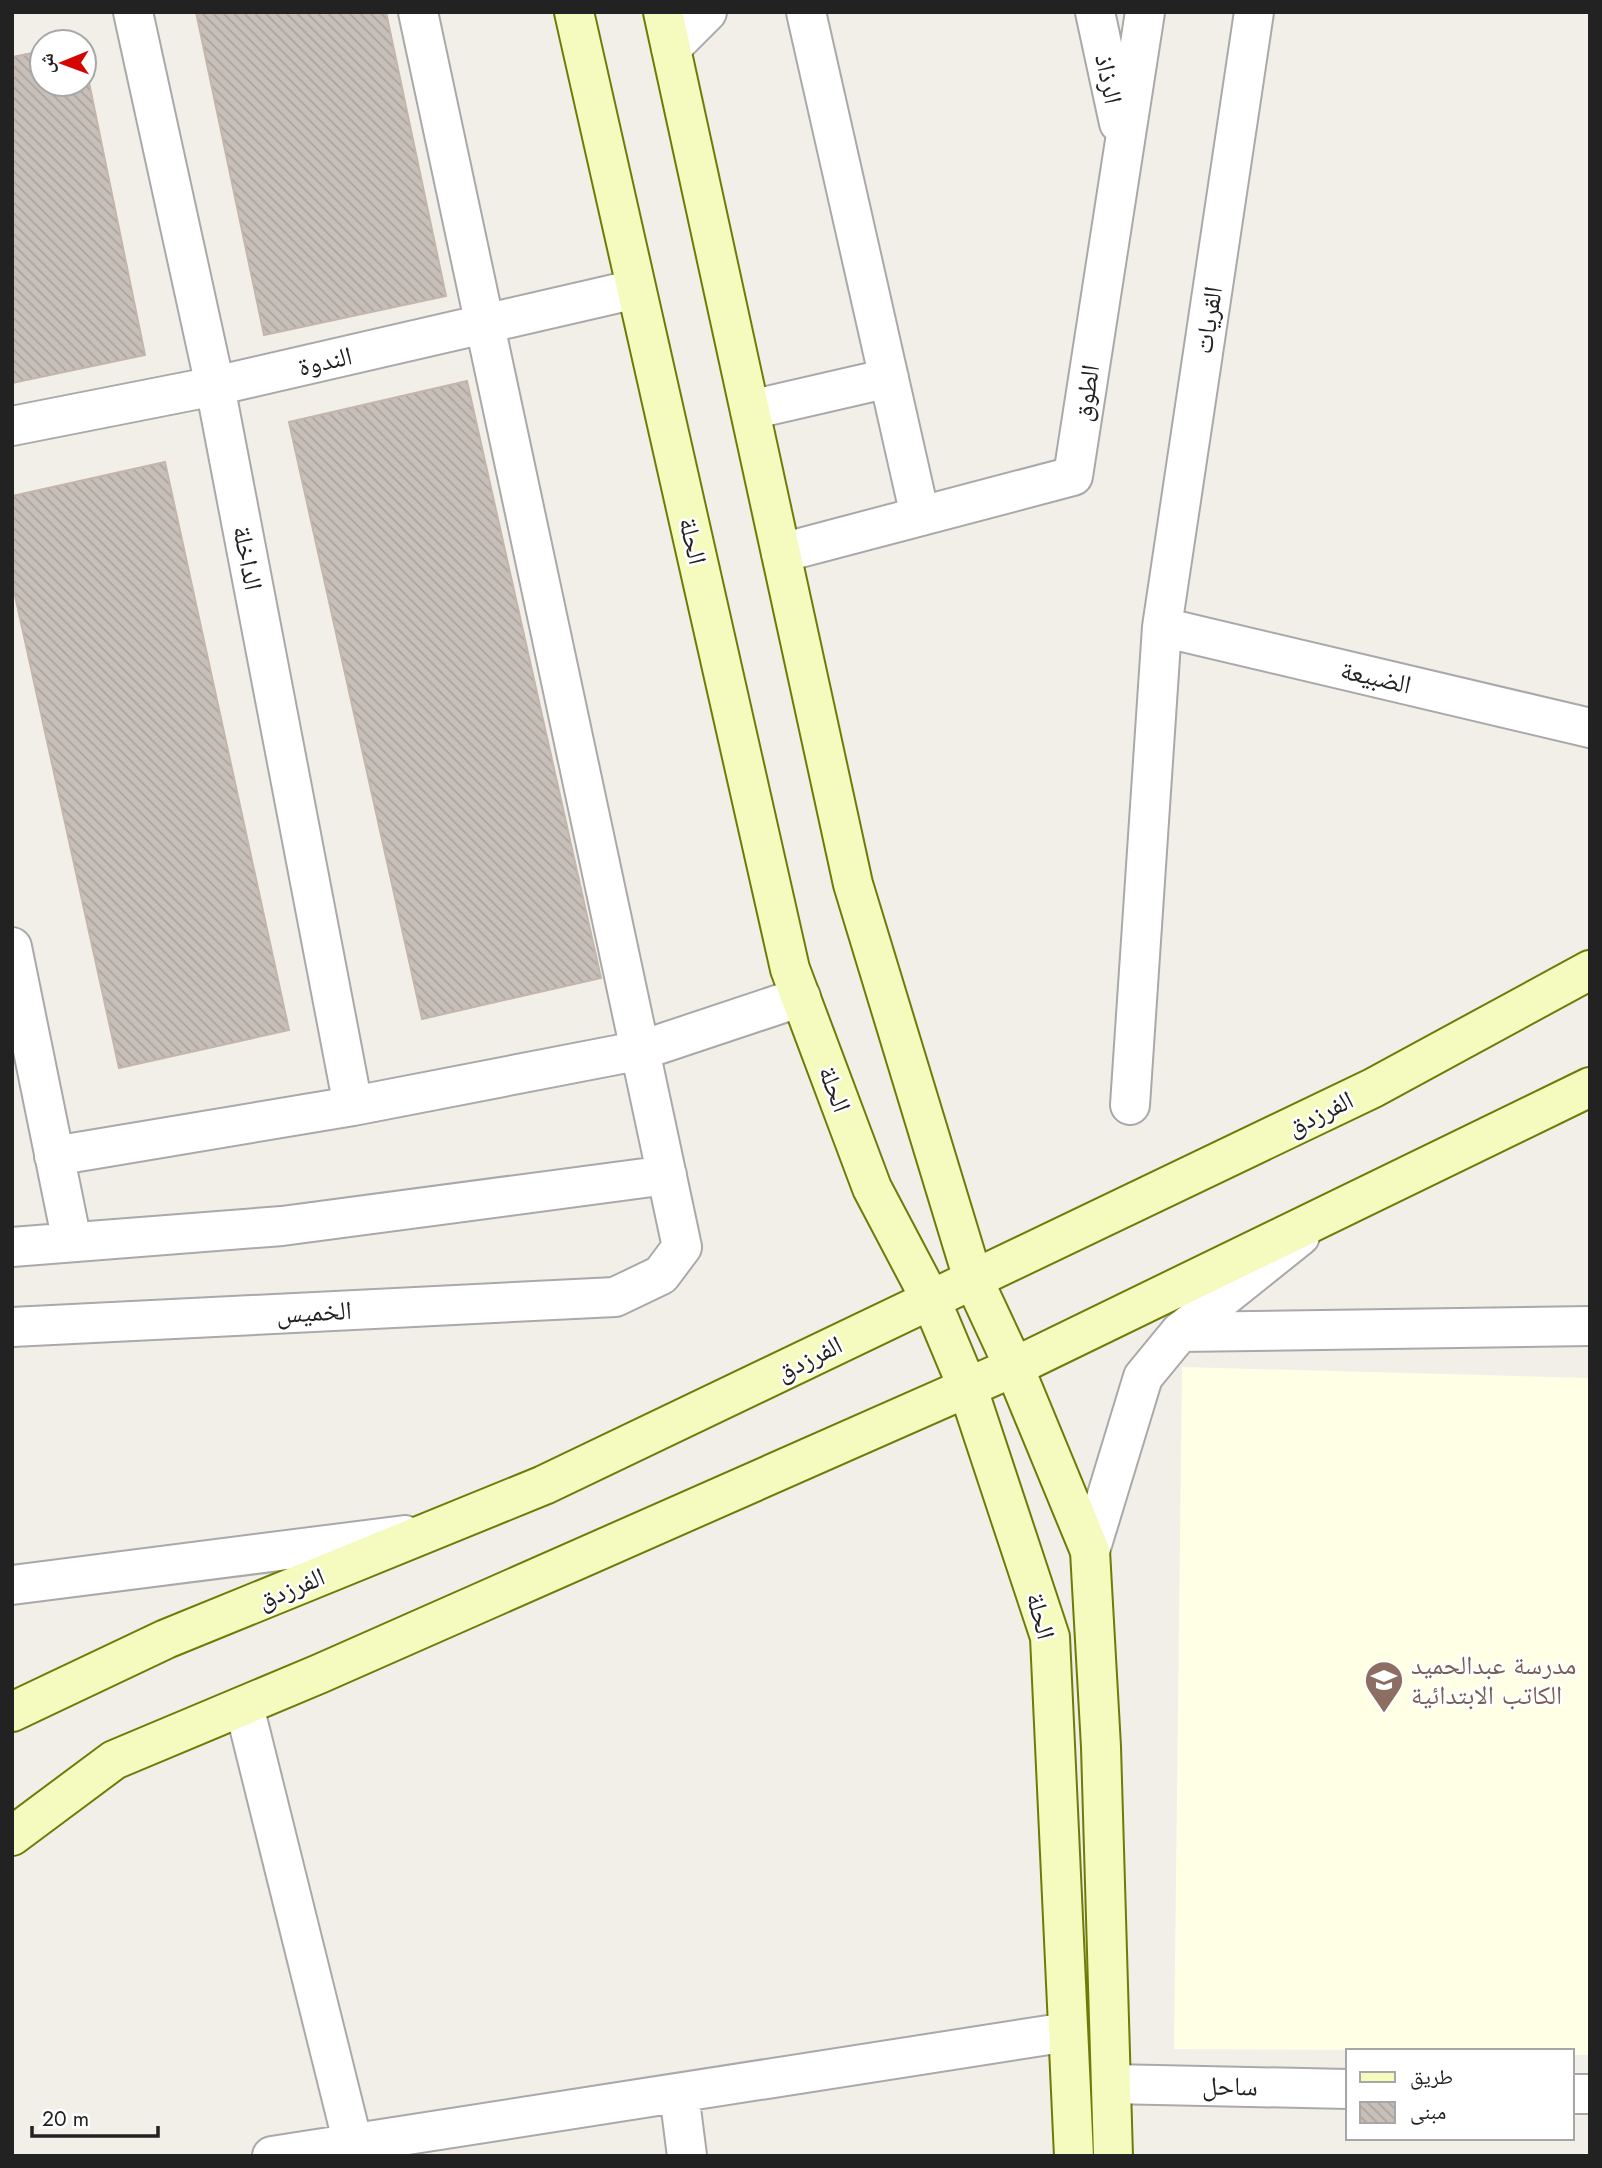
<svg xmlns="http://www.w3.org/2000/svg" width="1602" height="2168" viewBox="0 0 1602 2168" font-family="Jost,'Noto Naskh Arabic',sans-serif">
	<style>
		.education { fill: #feffe5 }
		.building { fill: url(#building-back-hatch); stroke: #c4b6ab; stroke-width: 2 }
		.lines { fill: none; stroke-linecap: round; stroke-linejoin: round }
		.minor-casing { stroke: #a9a9a9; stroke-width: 42 }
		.secondary-casing { stroke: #6d7c06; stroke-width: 42 }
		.minor { stroke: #fff; stroke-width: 38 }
		.secondary { stroke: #f5fabf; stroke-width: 38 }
		.labels { text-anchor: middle; stroke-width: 5; stroke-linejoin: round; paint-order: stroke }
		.street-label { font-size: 26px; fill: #222; stroke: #fff }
		.education-label { font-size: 26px; fill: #785e54; stroke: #fff; text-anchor: start }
	</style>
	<defs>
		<pattern id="building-back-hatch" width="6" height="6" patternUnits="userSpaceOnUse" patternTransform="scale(1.75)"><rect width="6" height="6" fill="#c7bfb8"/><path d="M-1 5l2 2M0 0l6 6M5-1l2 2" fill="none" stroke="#aba49e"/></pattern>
	</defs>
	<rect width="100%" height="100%" fill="#f2efe9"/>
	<path class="education" d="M1182,1367L1590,1378V2055H1572V2051L1174,2049Z"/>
	<path class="building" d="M196,12H386L446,296L264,335Z
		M42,51V84H84V58L145,355L12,383V57Z
		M467,381L601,978L422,1019L289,422Z
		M165,462L289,1030L119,1068L12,582V496Z"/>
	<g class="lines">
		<g class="minor-casing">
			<path id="minor" d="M133,12L215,386L353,1106
				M806,12L920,516
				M1095,12L1119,123
				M671,48L707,12
				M750,410L889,378
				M12,426L215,386L636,289
				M781,553L1073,476L1145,12
				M1162,627L1590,728
				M12,947L72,1242
				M1130,1105L1162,627L1254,12
				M54,1156L353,1106L642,1050L801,997
				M12,1247L282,1226L667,1175
				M12,1327L615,1297L661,1275L682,1247L418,12
				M1180,1332L1590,1326
				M1090,1551L1143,1377L1180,1332L1300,1236
				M12,1585L405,1535
				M244,1706L356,2156
				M1111,2084L1348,2089
				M679,2093L687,2156
				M1572,2094H1590
				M272,2156L1068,2032"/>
		</g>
		<g class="secondary-casing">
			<path id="secondary" d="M574,12L790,969L872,1188L931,1300L967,1386L1050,1637L1074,2156
				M663,12L853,884L973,1279L1014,1367L1090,1551L1101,1747L1113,2156
				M12,1712L166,1639L544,1485L1373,1088L1590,970
				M12,1836L114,1760L319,1674L1014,1367L1590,1087"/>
		</g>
		<use href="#minor" class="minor"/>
		<use href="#secondary" class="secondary"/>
	</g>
	<defs>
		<g id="school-pin" transform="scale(2.0125)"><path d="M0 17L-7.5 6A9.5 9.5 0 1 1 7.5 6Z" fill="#8d6e63" stroke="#fff"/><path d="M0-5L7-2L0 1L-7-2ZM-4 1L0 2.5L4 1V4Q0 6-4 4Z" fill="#fff"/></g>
	</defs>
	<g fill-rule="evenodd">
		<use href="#school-pin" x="1384" y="1680"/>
	</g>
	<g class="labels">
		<g class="street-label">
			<text transform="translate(1109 79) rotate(78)" y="9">الرذاذ</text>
			<text transform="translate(1208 320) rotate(-81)" y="9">القريات</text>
			<text transform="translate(325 361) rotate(-13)" y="9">الندوة</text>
			<text transform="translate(1086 393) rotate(-81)" y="9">الطوق</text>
			<text transform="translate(693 541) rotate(77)" y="9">الحلة</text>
			<text transform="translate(248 558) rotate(79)" y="9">الداخلة</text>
			<text transform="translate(1376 677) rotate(13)" y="9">الضبيعة</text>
			<text transform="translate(835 1089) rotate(69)" y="9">الحلة</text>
			<text transform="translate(1320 1113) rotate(-26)" y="9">الفرزدق</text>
			<text transform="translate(314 1312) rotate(-3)" y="9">الخميس</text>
			<text transform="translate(809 1358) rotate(-26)" y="9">الفرزدق</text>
			<text transform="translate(291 1588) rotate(-22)" y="9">الفرزدق</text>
			<text transform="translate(1041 1616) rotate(75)" y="9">الحلة</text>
			<text transform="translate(1230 2086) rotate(1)" y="9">ساحل</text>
		</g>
		<g class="education-label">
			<text x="1411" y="1674">مدرسة عبدالحميد<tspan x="1411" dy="30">الكاتب الابتدائية</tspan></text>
		</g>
	</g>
	<rect width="1602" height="2168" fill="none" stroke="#222222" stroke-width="28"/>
	<rect x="1346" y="2049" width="228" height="91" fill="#ffffff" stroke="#a7a7a7" stroke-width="2"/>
	<rect x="1360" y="2072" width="35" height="10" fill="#f5fabf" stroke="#a7a7a7" stroke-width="2"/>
	<text x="1410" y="2084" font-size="21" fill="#222222">طريق</text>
	<rect x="1360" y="2102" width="35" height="21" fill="url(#building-back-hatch)" stroke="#a7a7a7" stroke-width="2"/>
	<text x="1410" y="2119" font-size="21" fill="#222222">مبنى</text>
	<g transform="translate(63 63) rotate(269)"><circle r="33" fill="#ffffff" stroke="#a7a7a7" stroke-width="2"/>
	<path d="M0-5L12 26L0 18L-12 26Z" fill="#d30601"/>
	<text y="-10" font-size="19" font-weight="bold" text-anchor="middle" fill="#222222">ش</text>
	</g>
	<path d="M32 2126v10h126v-10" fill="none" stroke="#222222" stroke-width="3.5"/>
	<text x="42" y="2126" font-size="21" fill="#222222" stroke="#ffffff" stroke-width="5" paint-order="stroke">20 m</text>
</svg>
